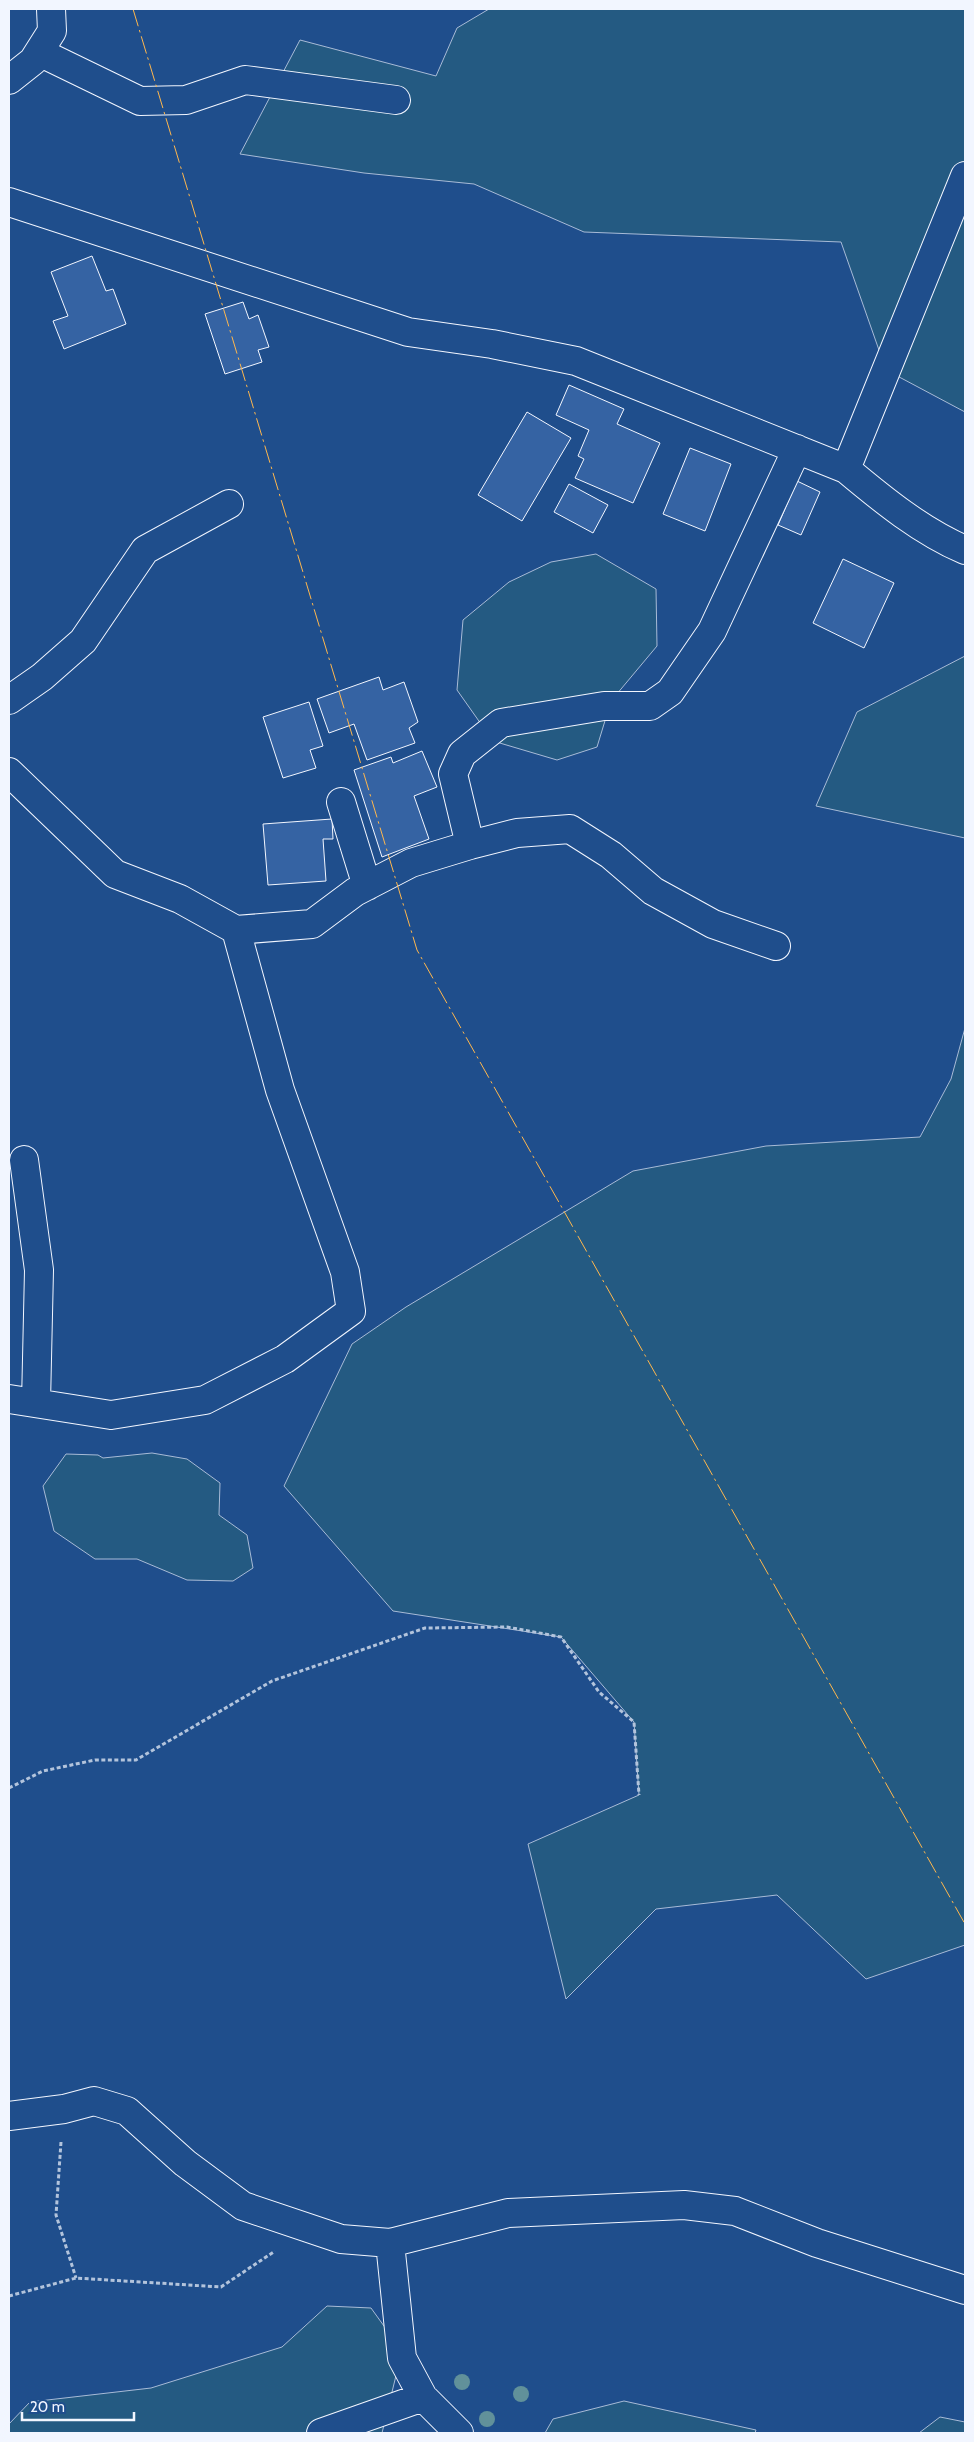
<svg xmlns="http://www.w3.org/2000/svg" width="974" height="2442" viewBox="0 0 974 2442" font-family="Cabin,sans-serif">
	<style>
		.green { fill: #245a82; stroke: #a8bbd7 }
		.building { fill: #3563a3; stroke: #f2f6ff }
		.lines { fill: none; stroke-linecap: round; stroke-linejoin: round }
		.minor-casing { stroke: #f2f6ff; stroke-width: 30 }
		.path { stroke: #b3c4dc; stroke-width: 3; stroke-dasharray: 4 2.5; stroke-linecap: butt }
		.minor { stroke: #1f4e8c; stroke-width: 28 }
		.power { stroke: #ffb74d; stroke-width: 1; stroke-dasharray: 18 4 2.5 4; stroke-linecap: butt }
		.tree { fill: #61919a }
	</style>
	<rect width="100%" height="100%" fill="#1f4e8c"/>
	<path class="green" d="M489,9H965V412L886,370L841,242L584,232L474,184L364,173L240,154L300,40L436,76L457,28Z
		M596,554L656,589L657,646L611,701L597,747L557,760L493,741L457,690L463,620L509,582L551,562Z
		M965,656V838L816,806L857,712Z
		M965,1028V1945L866,1979L777,1895L656,1909L566,1999L528,1844L639,1795L634,1722L561,1637L393,1611L284,1486L352,1344L406,1307L633,1171L766,1146L920,1137L951,1079Z
		M152,1453L187,1459L220,1483L219,1515L247,1535L253,1568L233,1581L187,1580L137,1559H95L54,1531L43,1486L66,1454L98,1455L103,1458Z
		M327,2306L371,2308L402,2351L382,2433H9V2424L30,2402L151,2388L282,2347Z
		M624,2401L756,2430L755,2433H545L553,2419Z
		M940,2417L965,2422V2433H919Z"/>
	<path class="building" d="M92,256L106,291L113,289L126,324L64,349L53,321L68,316L51,272Z
		M243,302L249,319L258,315L269,347L258,350L262,362L225,374L205,314Z
		M569,385L624,409L617,424L660,443L633,503L575,478L584,459L578,456L589,430L556,415Z
		M527,412L571,438L522,521L478,495Z
		M690,448L731,464L705,531L663,514Z
		M797,481L820,492L801,535L778,525Z
		M569,484L608,505L593,533L554,512Z
		M843,559L894,583L864,648L813,623Z
		M379,677L383,690L404,682L418,722L409,728L415,743L367,760L354,724L329,733L317,699Z
		M309,702L323,746L310,750L316,768L283,778L263,717Z
		M422,751L437,787L414,796L429,839L382,857L354,770L391,757L393,763Z
		M332,819L333,839H323L326,881L268,885L263,824Z"/>
	<g class="lines">
		<g class="minor-casing">
			<path id="minor" d="M39,52L140,101L186,100L245,80L396,100
				M9,80L33,61L52,31L51,9
				M9,202L408,332L492,344L576,361L846,469C883,500 921,531 965,550
				M846,469L965,176
				M9,700L42,677L83,641L145,550L229,504
				M9,772L115,874L180,899L236,930L280,1090L345,1272L351,1311L285,1359L205,1400L111,1415L9,1399
				M341,802L367,886
				M236,930L312,924L355,892L411,863L470,845
				M776,946L713,924L653,891L611,855L570,829L517,833L470,845L453,774L462,754L501,723L604,706H650L670,692L712,631L797,449
				M24,1160L39,1270L36,1403
				M9,2116L64,2109L94,2101L127,2111L185,2163L243,2206L341,2239L390,2243L508,2213L684,2205L735,2211L817,2243L965,2290
				M390,2243L402,2358L423,2397L459,2433
				M321,2433L423,2397"/>
		</g>
		<path class="path" d="M9,1788L43,1771L95,1760H136L272,1681L425,1628L507,1627L561,1637L599,1692L634,1722L639,1795
			M61,2142L56,2215L76,2278
			M9,2296L76,2278L221,2287L275,2251"/>
		<use href="#minor" class="minor"/>
		<path class="power" d="M133,9L417,950L965,1924"/>
	</g>
	<g class="tree">
		<circle cx="462" cy="2382" r="8"/>
		<circle cx="521" cy="2394" r="8"/>
		<circle cx="487" cy="2419" r="8"/>
	</g>
	<rect width="974" height="2442" fill="none" stroke="#f2f6ff" stroke-width="20"/>
	<path d="M22 2412v8h112v-8" fill="none" stroke="#f2f6ff" stroke-width="2.5"/>
	<text x="30" y="2412" font-size="15" fill="#f2f6ff" stroke="#1f4e8c" stroke-width="4" paint-order="stroke">20 m</text>
</svg>
